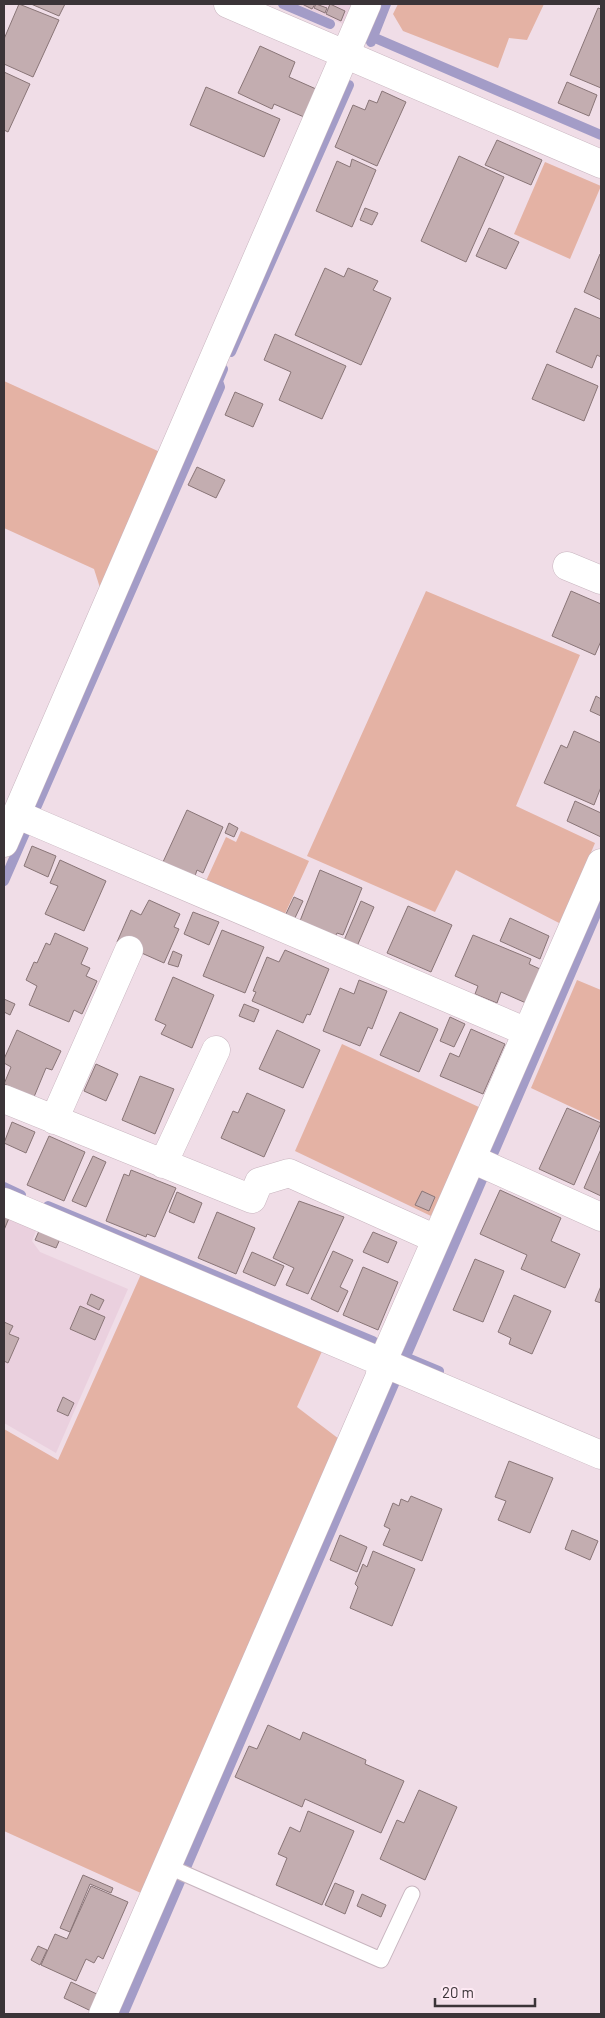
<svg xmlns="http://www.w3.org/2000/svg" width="605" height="2018" viewBox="0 0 605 2018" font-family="Barlow,sans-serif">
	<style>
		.built { fill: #ead0de; fill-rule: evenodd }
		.green { fill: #e4b2a4 }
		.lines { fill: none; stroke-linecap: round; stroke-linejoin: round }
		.stream { stroke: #a39cc7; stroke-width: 10 }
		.building { fill: #c3adb0; stroke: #897577 }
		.lane-casing { stroke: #c8b5bf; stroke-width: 17 }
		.street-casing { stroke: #c8b5bf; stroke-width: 29 }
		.secondary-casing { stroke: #c8b5bf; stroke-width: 29 }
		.lane { stroke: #fff; stroke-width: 15 }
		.street { stroke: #fff; stroke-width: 28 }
		.secondary { stroke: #fff; stroke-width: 28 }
	</style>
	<rect width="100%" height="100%" fill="#f0dde7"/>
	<path class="built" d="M297,4H353L343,24Z
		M9,1218L38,1226L32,1241L40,1252L128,1289L56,1453L4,1423V1361L8,1363L19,1338L9,1334L12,1326L4,1322V1230ZM91,1294L103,1300L99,1309L87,1304ZM80,1307L105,1317L95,1340L70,1329ZM63,1397L74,1403L68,1416L57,1411Z"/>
	<path class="green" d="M398,4H544L527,40L509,38L498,68L403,31L393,14Z
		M545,162L601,186L570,259L514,234Z
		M4,381L160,452L101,591L94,569L4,528Z
		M426,591L580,655L516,806L595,843L561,924L456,870L435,912L307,856Z
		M241,831L309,861L284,916L206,881L226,837L236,842Z
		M577,980L601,990V1121L531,1088Z
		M342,1044L481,1108L431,1216L295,1151Z
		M142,1272L323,1349L297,1407L339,1439L143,1894L4,1831V1429L58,1460Z"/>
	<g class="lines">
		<path class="stream" d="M283,4L330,24
			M368,35L601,135
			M371,42L386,4
			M231,352L349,85
			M4,881L220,387L218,381L223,369
			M4,1187L21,1195
			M48,1206L373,1341
			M403,1356L439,1371
			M123,2014L601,903"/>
	</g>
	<path class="building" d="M19,4L59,20L33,77L4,64V39Z
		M31,4H65L59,16Z
		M302,4H315L312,9Z
		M316,4L327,8L325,13L314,8Z
		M330,4L345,11L341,21L326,14Z
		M598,8L601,9V88L570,75Z
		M260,46L295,62L289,77L316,89L304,117L274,104L272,109L238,93Z
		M4,72L30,84L8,132L4,130Z
		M567,82L597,95L589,116L558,103Z
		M206,87L280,119L264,157L190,125Z
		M382,91L406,102L377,166L335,147L353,105L365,110L369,100L377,103Z
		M497,140L542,160L531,185L485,165Z
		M459,156L504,177L466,262L421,241Z
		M352,159L376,170L352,227L316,211L337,161L350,167Z
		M365,208L378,213L372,225L360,220Z
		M489,228L519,242L506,269L476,256Z
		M600,254H601V300L584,292Z
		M325,268L344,277L348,268L378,281L373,290L391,298L361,365L295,335Z
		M575,308L601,319V357L597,355L592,368L556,352Z
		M275,334L346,366L322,419L279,400L291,372L264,360Z
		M547,364L598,386L584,421L532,399Z
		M235,392L263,404L253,427L225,415Z
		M197,467L225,480L216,498L188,485Z
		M571,591L601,604V641L595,655L552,636Z
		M596,696L601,699V716L590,711Z
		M574,731L601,743V787L594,805L544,783L561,745L567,748Z
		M575,801L601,813V837L567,821Z
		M187,810L223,827L203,873L197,870L195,876L163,862Z
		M229,823L238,828L234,837L225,833Z
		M32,846L56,856L48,877L24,866Z
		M60,860L106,881L84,931L45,914L58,886L50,883Z
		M320,870L362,888L343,935L337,933L333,941L298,926Z
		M294,897L303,901L293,922L284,918Z
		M149,900L180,914L174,927L179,929L164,963L117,942L131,910L141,915Z
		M361,901L374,907L355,951L342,945Z
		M408,906L452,925L431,972L387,953Z
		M193,912L219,922L209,945L184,934Z
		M510,918L549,936L540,959L500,941Z
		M222,930L264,947L245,993L203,976Z
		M55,933L88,948L81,964L90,968L86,976L97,981L82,1014L74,1010L69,1022L29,1005L37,986L26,980L34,962L37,963L46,943L50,945Z
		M473,935L531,959L529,964L540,969L526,1003L501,992L497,1003L475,994L478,986L455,976Z
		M285,950L329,969L310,1015L307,1014L303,1023L252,1001L256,992L253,991L267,957L279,962Z
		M173,951L182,955L178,967L168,964Z
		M173,977L214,995L192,1048L161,1034L166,1025L155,1020Z
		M359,980L387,991L372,1029L368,1027L360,1046L323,1031L340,988L354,994Z
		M4,999L15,1004L10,1015L4,1012Z
		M244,1004L259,1010L254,1022L239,1016Z
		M400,1012L438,1029L419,1072L380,1055Z
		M450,1017L465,1024L454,1047L440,1041Z
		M471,1029L505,1044L483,1094L440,1076L450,1053L459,1057Z
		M17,1030L61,1051L52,1070L46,1068L34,1097L4,1084L11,1067L4,1063V1059Z
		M277,1030L320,1050L303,1088L259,1069Z
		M96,1064L118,1074L106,1101L84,1091Z
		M140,1076L174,1089L155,1134L122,1120Z
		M247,1093L285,1110L264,1157L221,1138L233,1111L238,1113Z
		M567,1108L601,1123L574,1185L539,1169Z
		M12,1122L35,1132L26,1153L4,1143Z
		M49,1136L85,1152L64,1201L27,1185Z
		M601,1149V1196L584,1188Z
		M93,1156L106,1162L86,1207L72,1201Z
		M131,1170L176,1188L155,1237L147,1234L146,1237L106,1221L124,1174L129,1176Z
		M500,1190L561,1218L551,1241L580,1254L565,1288L521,1269L527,1255L480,1234Z
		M422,1191L435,1197L429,1211L415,1205Z
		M177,1192L202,1203L194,1223L169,1212Z
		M299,1201L344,1217L308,1294L286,1285L294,1268L273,1258Z
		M217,1212L255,1228L236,1274L198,1258Z
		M4,1215L9,1218L4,1230Z
		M39,1231L60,1239L56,1248L35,1240Z
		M373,1232L397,1242L388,1263L363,1252Z
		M333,1251L353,1260L340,1287L348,1291L338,1312L311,1299Z
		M252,1252L284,1266L275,1286L243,1272Z
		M475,1259L504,1271L483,1322L453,1310Z
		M363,1267L398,1282L378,1330L343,1315Z
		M601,1286V1303L595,1301Z
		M91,1294L104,1300L99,1310L87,1304Z
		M514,1295L551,1311L532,1354L509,1344L511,1338L498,1332Z
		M80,1306L105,1317L95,1340L70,1329Z
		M4,1322L13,1326L9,1334L19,1338L8,1363L4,1361Z
		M63,1397L74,1403L68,1416L57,1411Z
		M509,1461L553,1478L530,1533L498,1520L506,1501L495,1497Z
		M411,1496L442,1509L422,1561L383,1545L390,1529L384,1526L393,1503L399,1506L401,1499L408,1502Z
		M572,1530L598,1541L590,1560L565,1549Z
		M340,1535L367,1547L357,1572L330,1560Z
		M373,1551L415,1569L392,1626L350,1608L358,1587L355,1584L363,1564L367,1567Z
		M268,1725L300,1740L303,1732L366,1760L365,1764L404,1781L381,1833L305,1799L302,1807L235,1777L249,1746L257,1749Z
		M419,1790L457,1807L425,1880L380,1859L397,1820L404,1823Z
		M308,1811L354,1831L322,1905L276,1885L287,1858L278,1854L290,1827L300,1832Z
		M83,1875L113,1888L111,1893L90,1884L70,1932L60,1928Z
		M335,1883L354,1891L345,1914L325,1905Z
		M91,1886L128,1902L103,1959L98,1956L94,1963L86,1959L76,1981L41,1965L55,1934L67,1939Z
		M362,1894L386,1905L381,1917L357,1906Z
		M38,1946L47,1950L40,1965L31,1960Z
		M71,1982L99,1995L91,2011L64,1998Z"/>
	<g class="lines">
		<g class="lane-casing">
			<path id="lane" d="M167,1866L381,1960L412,1894"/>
		</g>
		<g class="street-casing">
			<path id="street" d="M567,566L601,580
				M16,814L527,1032
				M4,843L367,4
				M4,1099L252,1199L259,1182L289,1173L436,1239
				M54,1120L129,950
				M472,1159L601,1217
				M163,1164L216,1050
				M4,1202L601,1455
				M103,2014L379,1378L383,1361L601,863"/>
		</g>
		<g class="secondary-casing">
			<path id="secondary" d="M228,4L601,164"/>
		</g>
		<use href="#lane" class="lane"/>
		<use href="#street" class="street"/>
		<use href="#secondary" class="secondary"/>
	</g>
	<rect width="605" height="2018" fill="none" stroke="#3b3438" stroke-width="10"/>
	<path d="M435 1998v8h100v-8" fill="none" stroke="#3b3438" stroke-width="2.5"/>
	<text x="442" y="1998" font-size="15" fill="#3b3438" stroke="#feeaf4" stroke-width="4" paint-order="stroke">20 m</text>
</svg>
